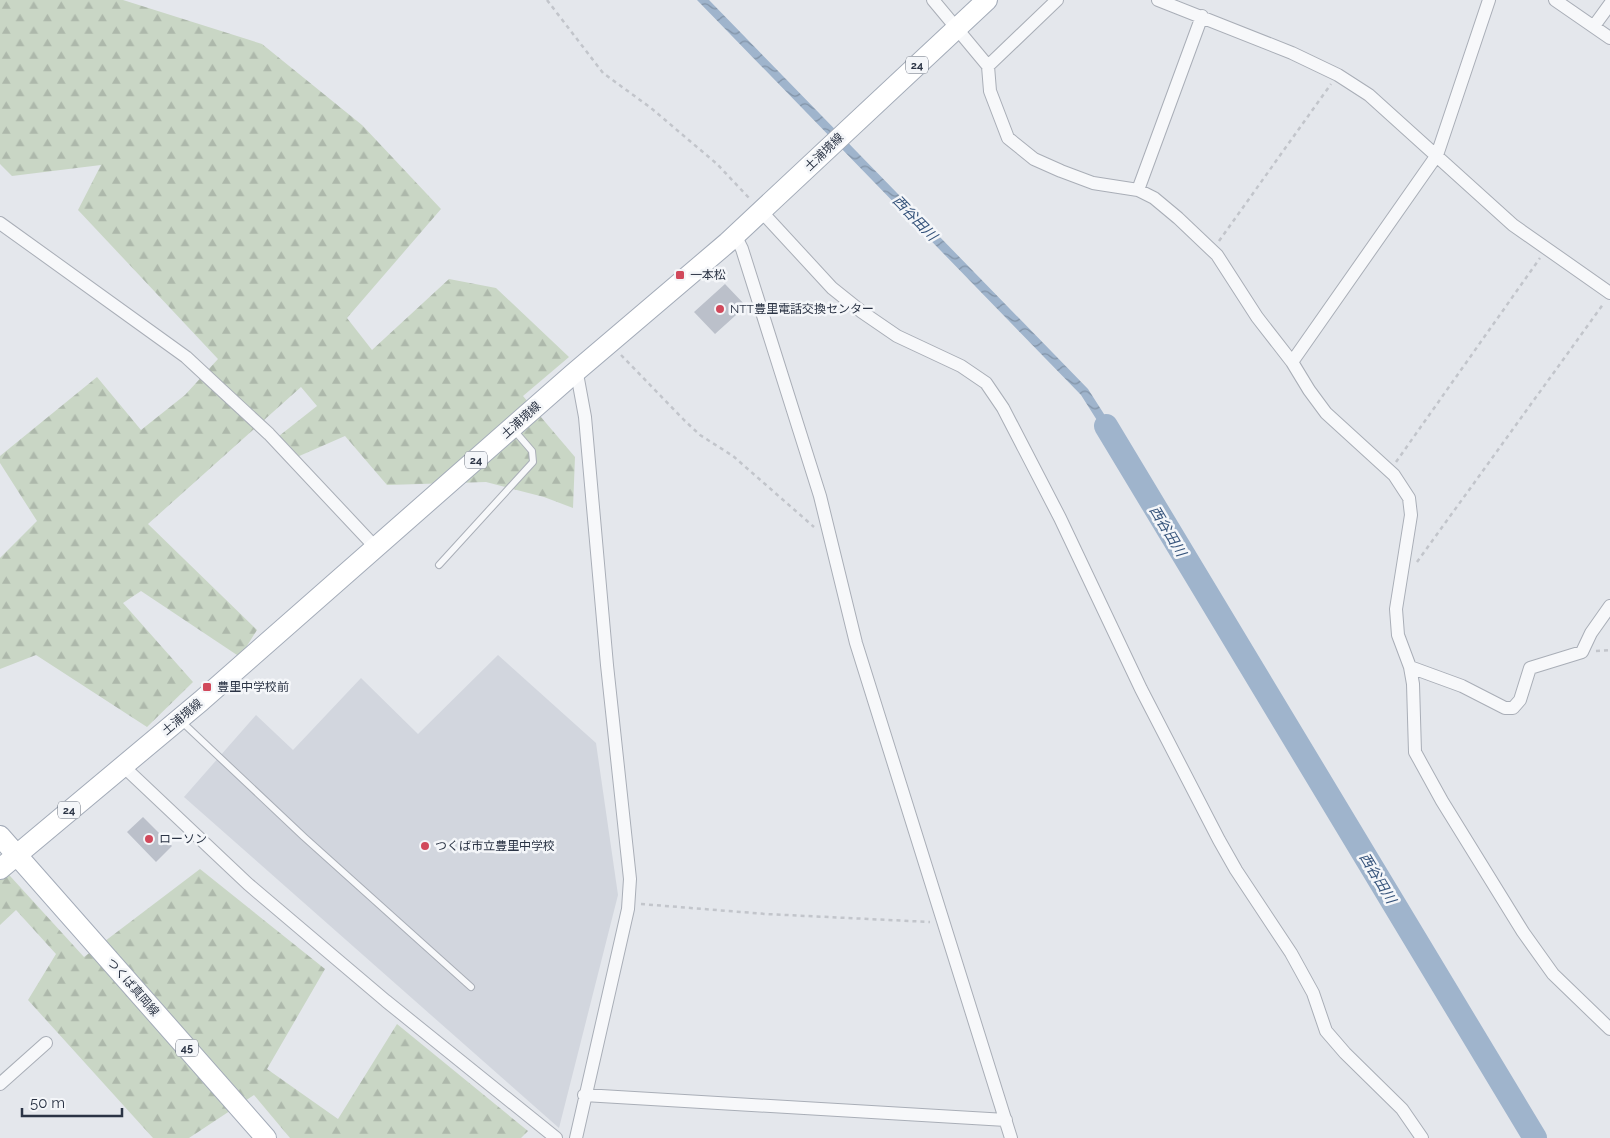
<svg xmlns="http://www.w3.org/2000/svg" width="1610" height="1138" viewBox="0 0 1610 1138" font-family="Raleway,'Noto Sans JP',sans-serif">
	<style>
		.built { fill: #d2d6de }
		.forest { fill: url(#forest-firs) }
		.water { fill: url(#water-waves) }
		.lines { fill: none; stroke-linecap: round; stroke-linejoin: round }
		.river { stroke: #9fb4cc; stroke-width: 24 }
		.building { fill: #bbc0ca }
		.lane-casing { stroke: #a9aeb7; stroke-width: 8 }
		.street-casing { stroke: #a9aeb7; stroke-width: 14 }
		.primary-casing { stroke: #a3abb8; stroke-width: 22 }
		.path { stroke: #c2c5cb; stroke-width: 2.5; stroke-dasharray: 4 4; stroke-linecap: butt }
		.lane { stroke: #f7f8fa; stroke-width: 6 }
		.street { stroke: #f7f8fa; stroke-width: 12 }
		.primary { stroke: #fff; stroke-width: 20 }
		.poi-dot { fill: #d1495b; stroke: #f4f6f9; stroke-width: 2 }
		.labels { text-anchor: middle; stroke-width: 5; stroke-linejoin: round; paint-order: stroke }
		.shield { fill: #f4f6f9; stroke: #676e7b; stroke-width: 1 }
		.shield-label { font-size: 11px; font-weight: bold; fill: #2b3445 }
		.street-label { font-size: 12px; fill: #2b3445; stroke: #f4f6f9 }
		.poi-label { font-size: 12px; fill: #2b3445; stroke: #f4f6f9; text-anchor: start }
		.water-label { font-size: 14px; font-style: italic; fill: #34527a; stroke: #f4f6f9 }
	</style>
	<defs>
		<pattern id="forest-firs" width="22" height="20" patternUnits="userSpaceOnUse" patternTransform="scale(1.25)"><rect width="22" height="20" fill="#c9d6c5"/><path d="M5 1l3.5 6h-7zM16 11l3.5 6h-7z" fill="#adb8ab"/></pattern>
		<pattern id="water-waves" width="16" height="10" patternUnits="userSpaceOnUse" patternTransform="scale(1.25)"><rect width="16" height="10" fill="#9fb4cc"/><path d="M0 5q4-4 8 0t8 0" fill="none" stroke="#8293a7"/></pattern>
	</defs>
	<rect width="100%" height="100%" fill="#e4e7ec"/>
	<path class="built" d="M498,655L596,743L618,895L559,1128L184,797L256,715L293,750L361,678L418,734Z"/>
	<path class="forest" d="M0,0H123L262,44L362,125L441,209L347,318L372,350L449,279L496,288L569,357L523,396L575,457L573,508L544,497L486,482L387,485L345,436L297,457L279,436L317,406L301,387L148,524L257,630L240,657L141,591L123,603L193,682L147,727L36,655L0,669V558L37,521L0,463V456L97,377L141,430L185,395L218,359L78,210L101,165L12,176L0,164Z
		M0,865L84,957L200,869L325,969L267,1069L338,1119L397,1024L528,1131L521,1138H290L254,1095L189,1138H153L28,1000L56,954L16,910L0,925Z"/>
	<path class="water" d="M697,0H709L1088,389L1127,450L1119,455L1081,395Z"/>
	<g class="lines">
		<path class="river" d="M1106,426L1535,1138"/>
	</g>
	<path class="building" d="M725,284L746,306L715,334L694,312Z
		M143,817L172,846L156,862L127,832Z"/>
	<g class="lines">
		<g class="lane-casing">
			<path id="lane" d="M439,565L533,462L532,451L513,429
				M181,721L304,837L471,987"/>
		</g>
		<g class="street-casing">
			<path id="street" d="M933,0L988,66L990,91L1008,138L1034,159L1061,171L1093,183L1138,190L1154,198L1178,218L1217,255L1257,317L1292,362L1309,390L1326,413L1394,475L1409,498L1411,515L1396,609L1398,635L1410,667L1413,684L1415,752L1442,801L1523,932L1553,974L1610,1029
				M1158,0L1292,53L1338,75L1369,95L1513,225L1610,293
				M1555,0L1610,38
				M1594,26L1610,4
				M988,66L1057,0
				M1138,190L1202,16
				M761,211L832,288L862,312L897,336L961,366L986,383L1003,408L1060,518L1141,689L1219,840L1236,870L1291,953L1313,993L1326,1031L1345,1053L1402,1109L1422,1138
				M0,223L186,357L269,434L377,549
				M735,235L742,249L820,496L856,643L1011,1138
				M1292,362L1437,155L1489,0
				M573,374L578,379L585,417L607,665L630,879L628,909L576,1138
				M1410,667L1462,686L1505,708H1513L1520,700L1530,668L1582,652L1591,633L1610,606
				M123,766L248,884L386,1001L556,1138
				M0,1084L46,1043
				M584,1095L1006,1120"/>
		</g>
		<g class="primary-casing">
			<path id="primary" d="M0,836L266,1138
				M0,869L201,701L573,374L727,243L987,0"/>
		</g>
		<path class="path" d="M547,0L603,73L651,108L717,164L750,199
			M1219,241L1331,84
			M621,355L684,420L700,435L733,456L814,527
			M1396,462L1540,258
			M1417,562L1604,303
			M1596,651L1610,650
			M641,904L766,914L930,922"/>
		<use href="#lane" class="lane"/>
		<use href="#street" class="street"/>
		<use href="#primary" class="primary"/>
	</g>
	<g class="poi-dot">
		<rect x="675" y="270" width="10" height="10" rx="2.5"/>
		<circle cx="720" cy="309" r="5"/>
		<rect x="202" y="682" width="10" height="10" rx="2.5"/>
		<circle cx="149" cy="839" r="5"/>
		<circle cx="425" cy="846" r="5"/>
	</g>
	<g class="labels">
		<g class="shield">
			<rect x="906" y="56.5" width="22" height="17" rx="4"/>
			<rect x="465" y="451.5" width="22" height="17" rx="4"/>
			<rect x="58" y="801.5" width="22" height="17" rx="4"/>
			<rect x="176" y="1039.5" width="22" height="17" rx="4"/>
		</g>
		<g class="shield-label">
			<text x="917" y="69">24</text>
			<text x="476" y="464">24</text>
			<text x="69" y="814">24</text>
			<text x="187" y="1052">45</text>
		</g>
		<g class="street-label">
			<text transform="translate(824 152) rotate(-44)" y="4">土浦境線</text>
			<text transform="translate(521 420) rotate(-42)" y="4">土浦境線</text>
			<text transform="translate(182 717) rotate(-40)" y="4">土浦境線</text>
			<text transform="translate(133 987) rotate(49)" y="4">つくば真岡線</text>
		</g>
		<g class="poi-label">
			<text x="690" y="279">一本松</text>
			<text x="730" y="313">NTT豊里電話交換センター</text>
			<text x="217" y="691">豊里中学校前</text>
			<text x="159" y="843">ローソン</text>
			<text x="435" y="850">つくば市立豊里中学校</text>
		</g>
		<g class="water-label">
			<text transform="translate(915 218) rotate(46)" y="5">西谷田川</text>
			<text transform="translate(1168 531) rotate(59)" y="5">西谷田川</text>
			<text transform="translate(1378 878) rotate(59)" y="5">西谷田川</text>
		</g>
	</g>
	<path d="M22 1108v8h100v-8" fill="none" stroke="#2b3445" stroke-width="2.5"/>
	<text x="30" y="1108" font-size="15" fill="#2b3445" stroke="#f4f6f9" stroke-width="4" paint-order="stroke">50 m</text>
</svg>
